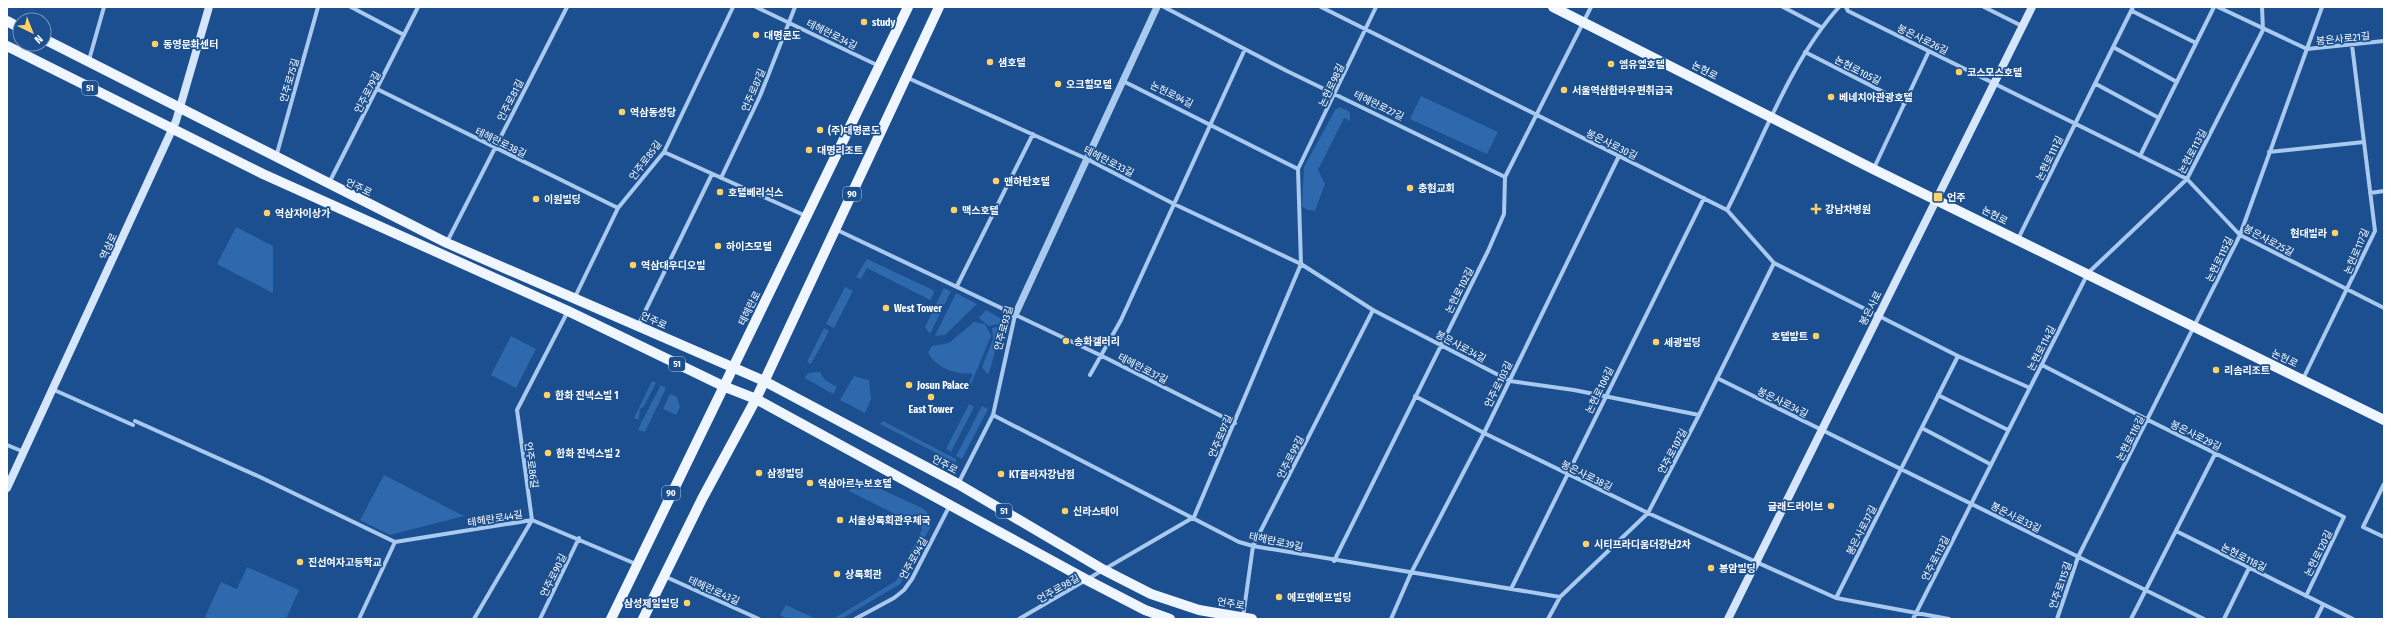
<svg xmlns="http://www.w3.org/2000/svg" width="2391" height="626" viewBox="0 0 2391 626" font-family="'Fira Sans Condensed','Noto Sans KR',sans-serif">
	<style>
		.green { fill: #2e69ad; fill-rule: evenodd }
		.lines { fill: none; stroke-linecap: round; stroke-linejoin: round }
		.minor { stroke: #a9c9ee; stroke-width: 4 }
		.tertiary { stroke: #a9c9ee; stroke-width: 7 }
		.secondary { stroke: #d6e6fa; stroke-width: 8 }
		.primary { stroke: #f0f6ff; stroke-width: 10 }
		.poi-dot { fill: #ffd166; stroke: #1b4f8f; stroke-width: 1.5 }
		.labels { text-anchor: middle; stroke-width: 3.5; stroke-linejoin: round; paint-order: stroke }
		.shield { fill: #1b4f8f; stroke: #bbcadd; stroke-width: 1 }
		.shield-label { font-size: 9px; font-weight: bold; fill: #fff }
		.poi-label { font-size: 10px; font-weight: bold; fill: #fff; stroke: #1b4f8f; text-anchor: start }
		.street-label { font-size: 10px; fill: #fff; stroke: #1b4f8f }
	</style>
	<rect width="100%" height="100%" fill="#1b4f8f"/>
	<path class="green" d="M1421,96L1498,132L1487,154L1410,119Z
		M1340,107L1350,112V121L1344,118L1318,170L1325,184L1315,211L1307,210L1302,206L1304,167L1335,110Z
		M236,227L273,246V293L217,264Z
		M867,259L933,290L934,293L930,300L867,268L861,279L856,277Z
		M845,287L853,291L834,328L826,324Z
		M944,288L951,291L930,334L925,327Z
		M956,293L977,304L945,335L935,336Z
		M986,310L1002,319L1003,323L989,326L979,318Z
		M974,322L985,324L991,336L971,384L969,382L972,376L971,373C957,376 933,366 928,352L932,346L949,343Z
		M1002,326L989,373L987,374L982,367L993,339L992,328Z
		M824,328L829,331L811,364L807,362Z
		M511,336L536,349L516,388L491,375Z
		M815,372H820L825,380L837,387L833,394L805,378L808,373Z
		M854,376L869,380L871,399L865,413L840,400Z
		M652,381L666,388L645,432L638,430L642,421L634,418ZM656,383L661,385L642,421L638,419L640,412L639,410L644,406Z
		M670,394L677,397L680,407L676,415L663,409Z
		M969,404L974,407L951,452L946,449Z
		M982,406L988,409L962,459L956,456Z
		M883,421L956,459V463L880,424Z
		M384,475L464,516L390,535L360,520Z
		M855,477L922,508L927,512L931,526L900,584L841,619H833L896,581L922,530L921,527L849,491Z
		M247,567L299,590L286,619H204L221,582L237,589Z
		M786,605L814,618L817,619H788L780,615Z"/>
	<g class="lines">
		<path class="minor" d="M351,7L404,35
			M756,7L879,66
			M1164,7L1287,71L1505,177
			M1321,7L1727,210L1774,263L1958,356L2030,388
			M1783,7L1821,27
			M1846,7L1848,11L2187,179L2240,235L2384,308
			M1984,7L2022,26
			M2218,7L2307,49L2384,41
			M2132,11L2196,43
			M2113,47L2177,82
			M1805,52L1905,103
			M89,60L104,7
			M908,78L1087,159L1174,204L1301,264L1373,310L1510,381L1574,390L1699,415
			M1123,81L1298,169
			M2096,84L2159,118
			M377,89L618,208
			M664,152L806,216
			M2269,152L2364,142
			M2140,156L2214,7
			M276,157L318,7
			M1874,168L1929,51
			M721,178L760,96L795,7
			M329,183L418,7
			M2370,193L2384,191
			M1727,210C1761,144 1790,61 1839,7
			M835,229L1102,356L1235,423
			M2018,239L2133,7
			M447,242L567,7
			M957,286L1033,134
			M575,297L618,208L664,152L733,7
			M638,326L712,174
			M2042,365L2154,423L2344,517L2306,596
			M1090,375L1121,320L1245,49
			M1717,378L2204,619
			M2303,379L2375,231L2352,45
			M52,389L133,425
			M1938,395L2008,430
			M1415,396L1484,433L1648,513L1836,598L1949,619
			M993,415L1239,542L1253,546L1560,597
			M135,421L260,477L395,542
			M1922,428L1990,464
			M7,445L24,452
			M958,484L993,415L1015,315
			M2384,484L2363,527L2384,537
			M2176,531L2353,619
			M395,542L532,520L636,564
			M1334,561L1488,251L1504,214L1505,177L1591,7
			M664,576L759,619
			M1511,589L1704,198
			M1836,598L1958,356
			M1243,617L1253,546L1373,310
			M359,619L395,542
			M474,619L532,520L517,410L568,311
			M540,619L579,538
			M855,619L894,598L904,590L912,579L950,505
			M1019,619L1194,517L1301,264L1298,169L1376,7
			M1391,619L1411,573L1484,433L1619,156
			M1548,619L1560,597L1648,513L1699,415L1774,263
			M1913,619L2088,273L2187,179L2263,30L2262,7
			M2057,619L2078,557L2240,235L2322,7
			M2131,619L2215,454
			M2224,619L2249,568
			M2316,619L2323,605"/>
		<path class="tertiary" d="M1015,315L1157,7"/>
		<path class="secondary" d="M7,488L176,121L209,7
			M1728,619L2032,7"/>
		<path class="primary" d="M1553,7L1873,169L2384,420
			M7,21L20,28
			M44,39L447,243L764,381L958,484L1104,570L1151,594L1199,610L1252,619
			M7,46L263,174L568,311L723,386L756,399L1087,580L1145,610L1170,619
			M611,619L908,7
			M643,619L702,499L756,399L939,7"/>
	</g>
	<g class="poi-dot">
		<circle cx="864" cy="22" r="4"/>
		<circle cx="756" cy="35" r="4"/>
		<circle cx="155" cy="44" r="4"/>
		<circle cx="990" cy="62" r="4"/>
		<circle cx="1611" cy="64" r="4"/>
		<circle cx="1959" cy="72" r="4"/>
		<circle cx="1058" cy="84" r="4"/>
		<circle cx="1564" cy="90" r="4"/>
		<circle cx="1831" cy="97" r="4"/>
		<circle cx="622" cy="112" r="4"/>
		<circle cx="820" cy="130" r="4"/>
		<circle cx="809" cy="150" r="4"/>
		<circle cx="996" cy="181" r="4"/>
		<circle cx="1410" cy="188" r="4"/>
		<circle cx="720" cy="192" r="4"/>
		<rect x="1933" y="192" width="10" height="10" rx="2"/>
		<circle cx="536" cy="199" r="4"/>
		<path d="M1814 203h4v4h4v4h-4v4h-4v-4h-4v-4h4z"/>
		<circle cx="954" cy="210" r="4"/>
		<circle cx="267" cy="213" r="4"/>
		<circle cx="2335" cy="233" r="4"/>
		<circle cx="718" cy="246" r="4"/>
		<circle cx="633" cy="265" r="4"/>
		<circle cx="886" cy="308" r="4"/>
		<circle cx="1816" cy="336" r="4"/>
		<circle cx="1066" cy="341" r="4"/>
		<circle cx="1656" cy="342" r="4"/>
		<circle cx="2216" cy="370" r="4"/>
		<circle cx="909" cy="385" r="4"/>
		<circle cx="547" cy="395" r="4"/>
		<circle cx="931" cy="397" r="4"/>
		<circle cx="548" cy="453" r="4"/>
		<circle cx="759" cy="473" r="4"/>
		<circle cx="1001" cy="474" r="4"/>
		<circle cx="810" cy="483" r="4"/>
		<circle cx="1831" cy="506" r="4"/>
		<circle cx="1065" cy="511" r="4"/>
		<circle cx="840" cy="520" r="4"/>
		<circle cx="1586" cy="544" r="4"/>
		<circle cx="300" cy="562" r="4"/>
		<circle cx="1711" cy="568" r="4"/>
		<circle cx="837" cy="574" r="4"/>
		<circle cx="1279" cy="597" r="4"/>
		<circle cx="687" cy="603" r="4"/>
	</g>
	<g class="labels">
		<g class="shield">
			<rect x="82" y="81" width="16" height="14" rx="3"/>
			<rect x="843" y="187" width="18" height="14" rx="3"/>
			<rect x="669" y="357" width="16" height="14" rx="3"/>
			<rect x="662" y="486" width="18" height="14" rx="3"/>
			<rect x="996" y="504" width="16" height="14" rx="3"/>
		</g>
		<g class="shield-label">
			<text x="90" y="91">51</text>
			<text x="852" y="197">90</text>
			<text x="677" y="367">51</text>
			<text x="671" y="496">90</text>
			<text x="1004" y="514">51</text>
		</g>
		<g class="poi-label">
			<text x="872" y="26">study</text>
			<text x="764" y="39">대명콘도</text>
			<text x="163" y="48">동영문화센터</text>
			<text x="998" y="66">샘호텔</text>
			<text x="1619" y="68">엠유엘호텔</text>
			<text x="1967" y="76">코스모스호텔</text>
			<text x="1066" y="88">오크힐모텔</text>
			<text x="1572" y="94">서울역삼한라우편취급국</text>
			<text x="1839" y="101">베네치아관광호텔</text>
			<text x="630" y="116">역삼동성당</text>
			<text x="828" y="134">(주)대명콘도</text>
			<text x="817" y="154">대명리조트</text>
			<text x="1004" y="185">맨하탄호텔</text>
			<text x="1418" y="192">충현교회</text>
			<text x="728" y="196">호텔베리식스</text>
			<text x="1947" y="201">언주</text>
			<text x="544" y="203">이원빌딩</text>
			<text x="1825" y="213">강남차병원</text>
			<text x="962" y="214">맥스호텔</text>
			<text x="275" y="217">역삼자이상가</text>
			<text x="2327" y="237" text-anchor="end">현대빌라</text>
			<text x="726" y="250">하이츠모텔</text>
			<text x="641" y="269">역삼대우디오빌</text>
			<text x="894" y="312">West Tower</text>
			<text x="1808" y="340" text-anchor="end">호텔발트</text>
			<text x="1074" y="345">송화갤러리</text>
			<text x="1664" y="346">세광빌딩</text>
			<text x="2224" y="374">리솜리조트</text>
			<text x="917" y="389">Josun Palace</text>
			<text x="555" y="399">한화 진넥스빌 1</text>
			<text x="931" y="413" text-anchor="middle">East Tower</text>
			<text x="556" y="457">한화 진넥스빌 2</text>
			<text x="767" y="477">삼정빌딩</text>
			<text x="1009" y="478">KT플라자강남점</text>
			<text x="818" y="487">역삼아르누보호텔</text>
			<text x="1823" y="510" text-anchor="end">글래드라이브</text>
			<text x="1073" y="515">신라스테이</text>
			<text x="848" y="524">서울상록회관우체국</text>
			<text x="1594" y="548">시티프라디움더강남2차</text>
			<text x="308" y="566">진선여자고등학교</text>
			<text x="1719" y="572">봉암빌딩</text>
			<text x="845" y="578">상록회관</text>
			<text x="1287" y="601">에프앤에프빌딩</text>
			<text x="679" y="607" text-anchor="end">삼성제일빌딩</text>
		</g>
		<g class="street-label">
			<text transform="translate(832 34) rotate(26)" y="4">테헤란로34길</text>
			<text transform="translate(2343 38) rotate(-6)" y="4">봉은사로21길</text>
			<text transform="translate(1923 39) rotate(26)" y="4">봉은사로26길</text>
			<text transform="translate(1705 70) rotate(27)" y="4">논현로</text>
			<text transform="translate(1858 70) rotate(27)" y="4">논현로105길</text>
			<text transform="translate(289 80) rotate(-74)" y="4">언주로75길</text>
			<text transform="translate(1331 85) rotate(-65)" y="4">논현로98길</text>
			<text transform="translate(753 90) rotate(-67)" y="4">언주로87길</text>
			<text transform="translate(367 92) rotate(-63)" y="4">언주로79길</text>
			<text transform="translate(1172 94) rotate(26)" y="4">논현로94길</text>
			<text transform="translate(510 100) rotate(-63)" y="4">언주로81길</text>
			<text transform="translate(1379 105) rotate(26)" y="4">테헤란로27길</text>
			<text transform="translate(501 142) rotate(26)" y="4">테헤란로38길</text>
			<text transform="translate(1612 144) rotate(26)" y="4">봉은사로30길</text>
			<text transform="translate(2192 151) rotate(-62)" y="4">논현로113길</text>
			<text transform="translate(2049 158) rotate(-64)" y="4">논현로111길</text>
			<text transform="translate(645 160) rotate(-53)" y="4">언주로85길</text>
			<text transform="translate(1109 161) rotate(27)" y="4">테헤란로33길</text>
			<text transform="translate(359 187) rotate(26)" y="4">언주로</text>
			<text transform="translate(1995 215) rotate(27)" y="4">논현로</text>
			<text transform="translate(2269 240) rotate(28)" y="4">봉은사로25길</text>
			<text transform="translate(108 246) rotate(-65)" y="4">역삼로</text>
			<text transform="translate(2356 251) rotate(-67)" y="4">논현로117길</text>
			<text transform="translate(2219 259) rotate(-64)" y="4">논현로115길</text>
			<text transform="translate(1459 290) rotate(-63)" y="4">논현로102길</text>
			<text transform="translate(749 308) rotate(-63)" y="4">테헤란로</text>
			<text transform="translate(1870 308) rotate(-63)" y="4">봉은사로</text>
			<text transform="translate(654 320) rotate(24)" y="4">언주로</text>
			<text transform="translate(1003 328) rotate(-75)" y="4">언주로93길</text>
			<text transform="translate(1461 346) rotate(28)" y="4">봉은사로34길</text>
			<text transform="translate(2041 348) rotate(-63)" y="4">논현로114길</text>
			<text transform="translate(2285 358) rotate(26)" y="4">논현로</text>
			<text transform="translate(1143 368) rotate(27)" y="4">테헤란로37길</text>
			<text transform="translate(1498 384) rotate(-64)" y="4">언주로103길</text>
			<text transform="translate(1599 390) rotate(-64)" y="4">논현로106길</text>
			<text transform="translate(1783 402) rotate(26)" y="4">봉은사로34길</text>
			<text transform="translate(2196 435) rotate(26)" y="4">봉은사로29길</text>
			<text transform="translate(1220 436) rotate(-67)" y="4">언주로97길</text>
			<text transform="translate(2130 438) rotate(-63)" y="4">논현로116길</text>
			<text transform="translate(1672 451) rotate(-62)" y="4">언주로107길</text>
			<text transform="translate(1290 457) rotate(-63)" y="4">언주로99길</text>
			<text transform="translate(945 464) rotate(28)" y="4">언주로</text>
			<text transform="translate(532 465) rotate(82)" y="4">언주로86길</text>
			<text transform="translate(1587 475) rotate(26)" y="4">봉은사로38길</text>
			<text transform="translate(2016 517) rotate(27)" y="4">봉은사로33길</text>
			<text transform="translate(495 518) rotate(-9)" y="4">테헤란로44길</text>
			<text transform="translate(1861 530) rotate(-63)" y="4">봉은사로37길</text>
			<text transform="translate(1276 541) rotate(12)" y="4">테헤란로39길</text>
			<text transform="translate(2318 553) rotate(-64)" y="4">논현로120길</text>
			<text transform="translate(2244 557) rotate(27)" y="4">논현로118길</text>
			<text transform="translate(913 558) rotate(-61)" y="4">언주로94길</text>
			<text transform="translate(1935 558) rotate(-63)" y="4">언주로113길</text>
			<text transform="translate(553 575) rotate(-64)" y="4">언주로90길</text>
			<text transform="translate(2060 585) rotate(-71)" y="4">언주로115길</text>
			<text transform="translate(1058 588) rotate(-30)" y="4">언주로98길</text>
			<text transform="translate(714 590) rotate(24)" y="4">테헤란로43길</text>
			<text transform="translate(1231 603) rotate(9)" y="4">언주로</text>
		</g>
	</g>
	<rect width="2391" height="626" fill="none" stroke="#ffffff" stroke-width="16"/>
	<g transform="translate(32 32) rotate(137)"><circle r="19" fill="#1b4f8f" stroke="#7695bc"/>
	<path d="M0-3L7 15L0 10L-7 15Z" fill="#ffd166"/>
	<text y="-6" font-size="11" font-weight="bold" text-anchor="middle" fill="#ffffff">N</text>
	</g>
</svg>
